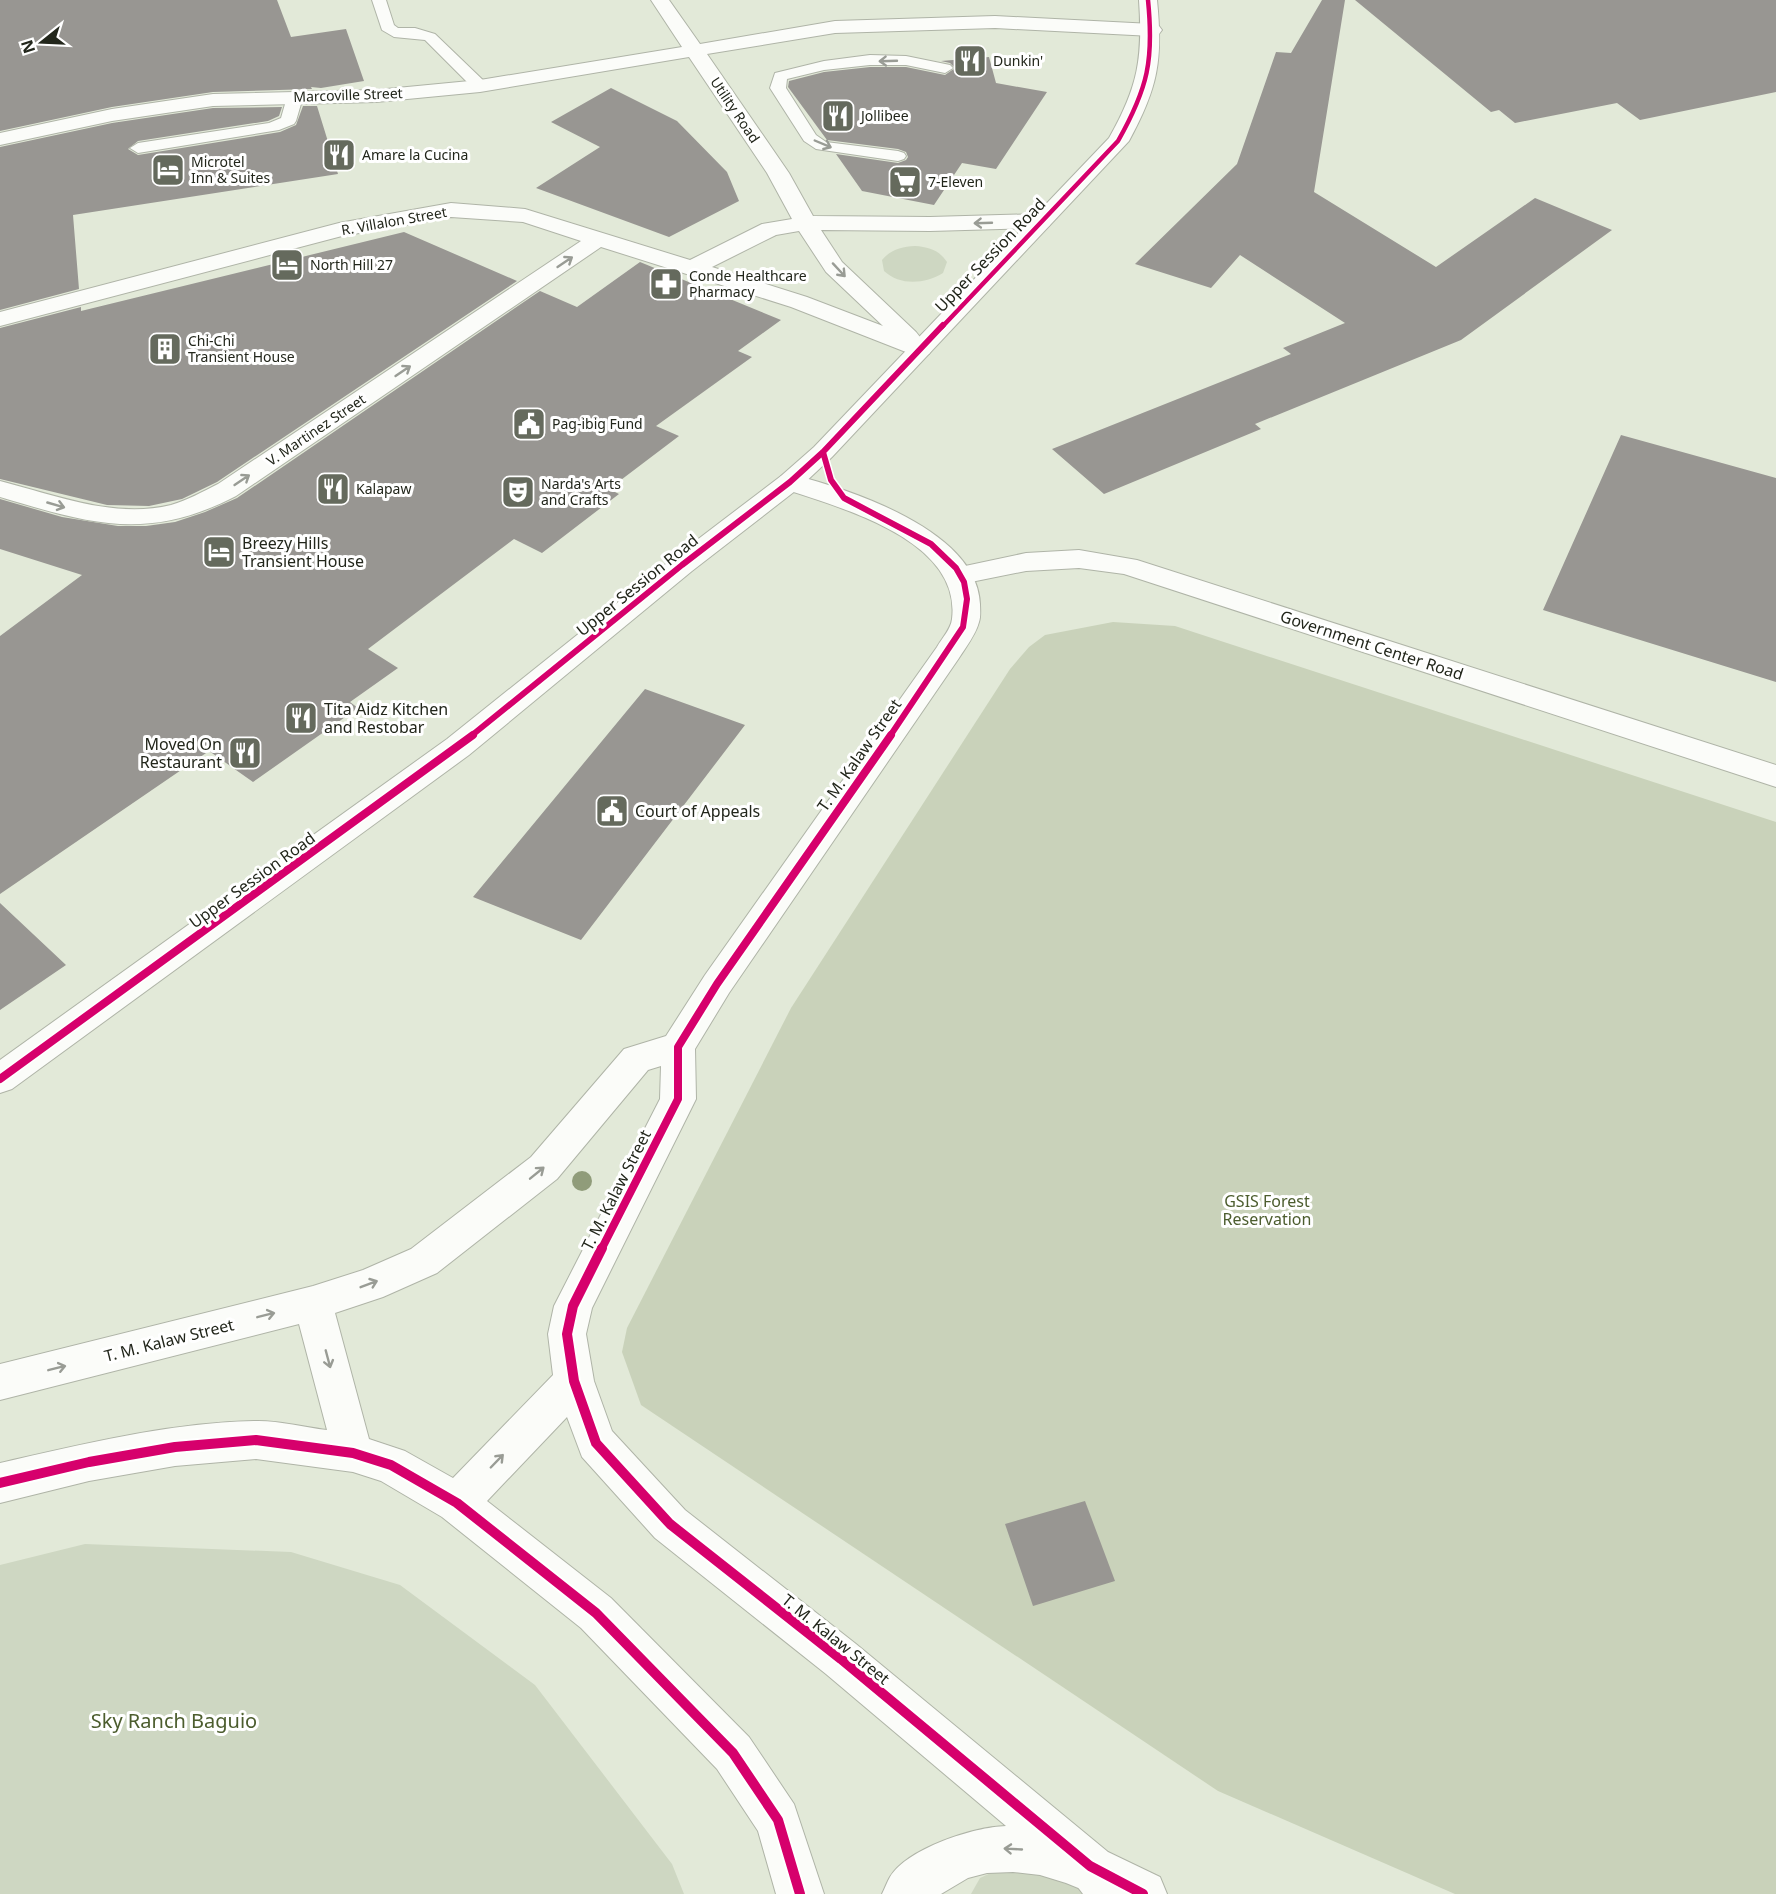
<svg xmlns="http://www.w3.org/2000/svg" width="1776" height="1894" viewBox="0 0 1776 1894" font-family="'Noto Sans',sans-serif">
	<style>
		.green { fill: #ced7c2 }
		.forest { fill: #c9d2ba }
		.building { fill: #989692 }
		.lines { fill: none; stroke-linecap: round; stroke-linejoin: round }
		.service-casing { stroke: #afb4a7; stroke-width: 2 }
		.minor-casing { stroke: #afb4a7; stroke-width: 2 }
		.secondary-casing { stroke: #afb4a7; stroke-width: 2 }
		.primary-casing { stroke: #afb4a7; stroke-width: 2 }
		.trunk-casing { stroke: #afb4a7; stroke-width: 2 }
		.service { fill: #fbfcf9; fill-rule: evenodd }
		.minor { fill: #fbfcf9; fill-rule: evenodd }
		.secondary { fill: #fbfcf9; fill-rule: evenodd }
		.primary { fill: #fbfcf9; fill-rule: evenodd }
		.trunk { fill: #fbfcf9; fill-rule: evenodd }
		.cycleway-far3-casing { stroke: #fff; stroke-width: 7 }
		.cycleway-far2-casing { stroke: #fff; stroke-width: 9 }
		.cycleway-far1-casing { stroke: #fff; stroke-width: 11 }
		.cycleway-casing { stroke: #fff; stroke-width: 14 }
		.cycleway-far3 { stroke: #d6006c; stroke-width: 4.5 }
		.cycleway-far2 { stroke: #d6006c; stroke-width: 6 }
		.cycleway-far1 { stroke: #d6006c; stroke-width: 8 }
		.cycleway { stroke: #d6006c; stroke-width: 10 }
		.tree { fill: #909c7a }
		.oneway { stroke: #999c95 }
		.labels { text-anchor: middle; stroke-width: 6; stroke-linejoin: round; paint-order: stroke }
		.far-poi-label { font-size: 14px; fill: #22261b; stroke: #fff; text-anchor: start }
		.far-street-label { font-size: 14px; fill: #22261b; stroke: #fff }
		.street-label { font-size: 16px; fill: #22261b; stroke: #fff }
		.poi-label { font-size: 16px; fill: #22261b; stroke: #fff; text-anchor: start }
		.park-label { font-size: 16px; fill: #4c5d2e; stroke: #fff }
		.near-park-label { font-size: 20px; fill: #4c5d2e; stroke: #fff }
	</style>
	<rect width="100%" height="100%" fill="#e2e9d8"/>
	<path class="green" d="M915,246C929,247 939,250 947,262L943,273C925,284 900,286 884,271L882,260C891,249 902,247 915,246Z
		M85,1544L291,1552L400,1585L535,1685L672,1864L684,1894H0V1565Z
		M1016,1861L1055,1864L1091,1894H971L980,1878Z"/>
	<path class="forest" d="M1113,622L1175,626L1776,822V1894H1455L1218,1791L641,1405L622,1352L627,1328L791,1008L1010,669L1029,647L1045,635Z"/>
	<path class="building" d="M0,0H277L291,37L346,29L364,81L321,88L311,87L312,89L213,92L112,107L0,131Z
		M1322,0H1345L1314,192L1436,267L1535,198L1612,230L1461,340L1255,424L1261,429L1104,494L1052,449L1291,354L1283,348L1345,323L1240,255L1211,288L1135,264L1237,164L1276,52L1291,53Z
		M1355,0H1776V92L1640,120L1617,103L1515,123L1499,110L1491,112Z
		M989,57L996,83L1047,92L996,169L962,163L934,205L862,191L836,154L898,163L906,160L908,157L906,152L898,149L827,140L788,87L789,81L824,72L870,67H906L945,75L955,68L950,63L941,61Z
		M611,88L677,121L727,172L739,201L669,237L536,188L600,147L551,122Z
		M303,106H317L338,174L73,215L79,289L0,310V147L112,123L213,108L282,107L279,116L268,121L138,141L128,149L138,155L280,132L296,125Z
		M404,232L517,281L217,482L182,499L149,506L107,505L0,479V328L81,307V311Z
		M640,262L781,320L738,351L752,357L656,426L679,436L609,489L619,494L542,553L514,539L368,649L398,668L350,702L358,708L253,782L209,751L0,894V636L82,575L0,549V499L62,517L118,526H146L175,522L205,512L237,498L540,291L577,307Z
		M1621,435L1776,478V682L1543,610Z
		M645,689L745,725L581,940L473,897Z
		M0,903L66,965L0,1010Z
		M1085,1501L1115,1581L1033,1606L1005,1524Z"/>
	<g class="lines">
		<g class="service-casing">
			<path id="service" d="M372,0H386L394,25L398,28H415L435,34L486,83L488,86L486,89H474L425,40L394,37L382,30Z
				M870,55L906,56L950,65L953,68L945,73L906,65H870L824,70L787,79L786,88L816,135L826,142L898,151L904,153L906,156L904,159L898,161L816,149L804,141L770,88L775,73L824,61Z
				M295,92L303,97L296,121L294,124L279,130L138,153L130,148L138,143L269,123L281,118L287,97Z"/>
		</g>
		<g class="minor-casing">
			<path id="minor" d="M651,0H669L700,44L835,21L995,16L1152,24L1159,26L1162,30L1159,34L1152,36L995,28L835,33L707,54L789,173L813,216L930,217L1041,214L1049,216L1052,221L1049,226L1041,228L930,231L821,230L842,262L916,332L920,337L918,340L929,344L932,349L929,354L920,356L911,354L791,307L601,247L236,496C147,542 91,524 0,497V481C55,495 114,519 171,505C188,500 202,492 218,484L581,241L523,222L451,217L342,236L0,326V312L339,223L451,203L525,209L690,260L762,224L792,219L767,173L689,57L480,92L376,102L213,106L112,121L0,145V133L112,109L213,94L376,90L480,80L682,47ZM799,231L826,272L883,326L807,297L712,267L776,235Z
				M1079,550L1137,560L1776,765V787L1124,574L1079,568L1026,571L961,584L951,581L947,575L951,569L1026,553Z"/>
		</g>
		<g class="secondary-casing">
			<path id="secondary" d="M790,474C849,489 977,530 980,604C980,609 981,616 979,622C976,634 966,647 959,658L729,993L695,1049L696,1099L592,1308L586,1334L594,1381L612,1431L685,1510L856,1644L1108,1852L1160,1877L1167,1894H1093L1066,1883L1040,1875L1013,1872L987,1873L968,1878L941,1894H882C885,1888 887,1882 890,1877C908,1848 974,1827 1006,1826L826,1674L655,1538L582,1457L567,1417L487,1501L611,1598L749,1737L794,1804L824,1894H776L758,1831L717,1769L581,1628L442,1517L381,1481L353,1472L256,1459L175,1466L89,1481L0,1503V1463C83,1444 168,1423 254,1421C277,1420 303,1427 327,1430L299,1324L0,1400V1364L313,1286L363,1270L411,1249L531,1157L624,1049L666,1036L705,975L937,647C942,638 951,629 952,619C962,539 838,507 781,488L777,482L781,476ZM661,1066L660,1099L554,1306L548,1334L553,1375L453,1478L405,1451L369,1439L335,1313L383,1297L437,1273L557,1179L648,1070Z"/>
		</g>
		<g class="primary-casing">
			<path id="primary" d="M1139,0H1157C1163,60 1158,88 1129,141L832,457L799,488L692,571L469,755L12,1089L0,1093V1060L447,739L672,559L781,476L814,447L1109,138C1138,87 1143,58 1139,0Z"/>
		</g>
		<g class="trunk-casing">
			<path id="trunk" d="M1090,1843C1113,1852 1127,1871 1137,1894H1083L1074,1882L1067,1866L1074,1850Z"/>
		</g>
		<use href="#service" class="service"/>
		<use href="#minor" class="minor"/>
		<use href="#secondary" class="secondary"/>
		<use href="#primary" class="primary"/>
		<use href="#trunk" class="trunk"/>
		<g class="cycleway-far3-casing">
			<path id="cycleway-far3" d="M942,327L1118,141C1148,88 1154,60 1148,0"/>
		</g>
		<g class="cycleway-far2-casing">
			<path id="cycleway-far2" d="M823,452L831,480L844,498L931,544L956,568L964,582L967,599L963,627L890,736
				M471,736L682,565L790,482L823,452L943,325"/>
		</g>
		<g class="cycleway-far1-casing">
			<path id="cycleway-far1" d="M0,1079L473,735
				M601,1250L678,1099V1047L717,984L891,735"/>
		</g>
		<g class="cycleway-casing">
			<path id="cycleway" d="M602,1248L573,1306L567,1334L574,1381L596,1443L670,1524L841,1659L1090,1866L1143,1894
				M0,1483L89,1462L175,1447L256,1440L353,1453L391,1465L457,1503L596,1613L733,1753L778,1820L800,1894"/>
		</g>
		<use href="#cycleway-far3" class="cycleway-far3"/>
		<use href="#cycleway-far2" class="cycleway-far2"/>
		<use href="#cycleway-far1" class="cycleway-far1"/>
		<use href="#cycleway" class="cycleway"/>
	</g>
	<circle class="tree" cx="582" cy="1181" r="10"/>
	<defs><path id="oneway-shaft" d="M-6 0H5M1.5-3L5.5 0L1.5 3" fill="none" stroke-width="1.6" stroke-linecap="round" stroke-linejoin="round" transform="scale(1.5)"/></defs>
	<g class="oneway">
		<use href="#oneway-shaft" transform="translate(888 61) rotate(178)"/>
		<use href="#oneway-shaft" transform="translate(823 144) rotate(23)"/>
		<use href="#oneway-shaft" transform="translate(983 223) rotate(178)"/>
		<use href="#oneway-shaft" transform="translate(565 262) rotate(-34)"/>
		<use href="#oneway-shaft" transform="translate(839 270) rotate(47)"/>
		<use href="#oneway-shaft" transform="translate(403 371) rotate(-34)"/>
		<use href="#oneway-shaft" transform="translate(242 480) rotate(-34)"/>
		<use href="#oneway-shaft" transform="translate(56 505) rotate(16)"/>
		<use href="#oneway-shaft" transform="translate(537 1173) rotate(-39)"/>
		<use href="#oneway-shaft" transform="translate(369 1284) rotate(-21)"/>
		<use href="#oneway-shaft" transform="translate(266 1315) rotate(-14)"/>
		<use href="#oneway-shaft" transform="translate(328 1359) rotate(75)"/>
		<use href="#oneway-shaft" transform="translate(57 1368) rotate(-14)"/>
		<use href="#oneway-shaft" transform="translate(497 1461) rotate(-46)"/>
		<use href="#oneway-shaft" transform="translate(1013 1849) rotate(-177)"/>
	</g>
	<defs>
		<g id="restaurant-square" transform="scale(1.725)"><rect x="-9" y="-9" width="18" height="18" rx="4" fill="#656a5d" stroke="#fff"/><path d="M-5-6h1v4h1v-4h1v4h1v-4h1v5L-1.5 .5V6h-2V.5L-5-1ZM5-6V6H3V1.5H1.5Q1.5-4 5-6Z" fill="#fff"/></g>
		<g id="hotel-square" transform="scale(1.725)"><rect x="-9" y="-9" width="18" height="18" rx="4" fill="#656a5d" stroke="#fff"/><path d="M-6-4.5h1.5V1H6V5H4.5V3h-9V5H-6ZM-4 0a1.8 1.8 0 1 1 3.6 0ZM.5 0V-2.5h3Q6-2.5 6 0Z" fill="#fff"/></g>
		<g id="supermarket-square" transform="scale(1.725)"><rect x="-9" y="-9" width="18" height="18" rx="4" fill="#656a5d" stroke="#fff"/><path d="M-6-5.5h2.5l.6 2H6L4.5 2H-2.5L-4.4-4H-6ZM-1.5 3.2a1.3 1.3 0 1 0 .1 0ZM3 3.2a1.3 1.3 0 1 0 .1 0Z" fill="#fff"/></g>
		<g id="pharmacy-square" transform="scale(1.725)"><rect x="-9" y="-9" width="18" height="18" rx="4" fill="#656a5d" stroke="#fff"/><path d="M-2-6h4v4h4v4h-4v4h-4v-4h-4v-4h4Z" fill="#fff"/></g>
		<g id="building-square" transform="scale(1.725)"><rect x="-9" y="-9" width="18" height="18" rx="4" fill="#656a5d" stroke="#fff"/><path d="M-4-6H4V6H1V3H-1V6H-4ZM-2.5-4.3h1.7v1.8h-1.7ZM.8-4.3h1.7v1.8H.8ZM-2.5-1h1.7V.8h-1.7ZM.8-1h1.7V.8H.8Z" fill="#fff"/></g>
		<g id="civic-square" transform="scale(1.725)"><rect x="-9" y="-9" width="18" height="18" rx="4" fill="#656a5d" stroke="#fff"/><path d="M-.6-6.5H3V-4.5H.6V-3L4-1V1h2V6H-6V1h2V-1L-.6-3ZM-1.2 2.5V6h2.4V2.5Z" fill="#fff"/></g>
		<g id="theatre-square" transform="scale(1.725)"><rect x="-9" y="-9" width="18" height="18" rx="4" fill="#656a5d" stroke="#fff"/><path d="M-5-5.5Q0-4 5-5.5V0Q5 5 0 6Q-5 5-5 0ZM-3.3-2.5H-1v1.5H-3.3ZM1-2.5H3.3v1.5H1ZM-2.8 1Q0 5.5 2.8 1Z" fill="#fff"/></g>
	</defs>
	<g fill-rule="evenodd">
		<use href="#restaurant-square" x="970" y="61"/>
		<use href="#restaurant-square" x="838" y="116"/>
		<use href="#restaurant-square" x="339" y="155"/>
		<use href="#hotel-square" x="168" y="170"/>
		<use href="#supermarket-square" x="905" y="182"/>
		<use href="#hotel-square" x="287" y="265"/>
		<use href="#pharmacy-square" x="666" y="284"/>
		<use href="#building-square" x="165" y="349"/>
		<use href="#civic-square" x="529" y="424"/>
		<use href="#restaurant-square" x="333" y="489"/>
		<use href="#theatre-square" x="518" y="492"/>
		<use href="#hotel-square" x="219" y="552"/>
		<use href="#restaurant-square" x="301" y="718"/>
		<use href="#restaurant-square" x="245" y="753"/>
		<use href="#civic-square" x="612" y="811"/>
	</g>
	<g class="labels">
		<g class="far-poi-label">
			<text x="993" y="66">Dunkin'</text>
			<text x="861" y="121">Jollibee</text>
			<text x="362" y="160">Amare la Cucina</text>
			<text x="191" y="167">Microtel<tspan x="191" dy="16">Inn &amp; Suites</tspan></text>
			<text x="928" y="187">7-Eleven</text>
			<text x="310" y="270">North Hill 27</text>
			<text x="689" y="281">Conde Healthcare<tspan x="689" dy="16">Pharmacy</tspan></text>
			<text x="188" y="346">Chi-Chi<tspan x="188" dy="16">Transient House</tspan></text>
			<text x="552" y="429">Pag-ibig Fund</text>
			<text x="541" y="489">Narda's Arts<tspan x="541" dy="16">and Crafts</tspan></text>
			<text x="356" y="494">Kalapaw</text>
		</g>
		<g class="far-street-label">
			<text transform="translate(348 95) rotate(-2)" y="5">Marcoville Street</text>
			<text transform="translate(735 110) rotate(56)" y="5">Utility Road</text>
			<text transform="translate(394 221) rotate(-10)" y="5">R. Villalon Street</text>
			<text transform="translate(316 430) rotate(-34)" y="5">V. Martinez Street</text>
		</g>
		<g class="street-label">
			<text transform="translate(990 255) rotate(-46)" y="6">Upper Session Road</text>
			<text transform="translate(637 585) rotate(-39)" y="6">Upper Session Road</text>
			<text transform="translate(1372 645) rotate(18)" y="6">Government Center Road</text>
			<text transform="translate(859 755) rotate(-55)" y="6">T. M. Kalaw Street</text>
			<text transform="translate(252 880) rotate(-36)" y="6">Upper Session Road</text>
			<text transform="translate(616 1190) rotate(-63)" y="6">T. M. Kalaw Street</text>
			<text transform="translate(169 1340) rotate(-14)" y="6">T. M. Kalaw Street</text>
			<text transform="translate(836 1639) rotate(39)" y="6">T. M. Kalaw Street</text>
		</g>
		<g class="poi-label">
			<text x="242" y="549">Breezy Hills<tspan x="242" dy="18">Transient House</tspan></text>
			<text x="324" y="715">Tita Aidz Kitchen<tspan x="324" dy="18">and Restobar</tspan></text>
			<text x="222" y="750" text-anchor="end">Moved On<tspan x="222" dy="18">Restaurant</tspan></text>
			<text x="635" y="817">Court of Appeals</text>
		</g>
		<g class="park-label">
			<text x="1267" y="1207">GSIS Forest<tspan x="1267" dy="18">Reservation</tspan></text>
		</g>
		<g class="near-park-label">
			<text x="174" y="1728">Sky Ranch Baguio</text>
		</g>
	</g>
	<g transform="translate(42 42) rotate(252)" stroke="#ffffff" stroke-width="4.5" paint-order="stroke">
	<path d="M0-4.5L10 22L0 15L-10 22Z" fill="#22261b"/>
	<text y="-9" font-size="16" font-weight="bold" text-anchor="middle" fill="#22261b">N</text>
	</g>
</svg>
